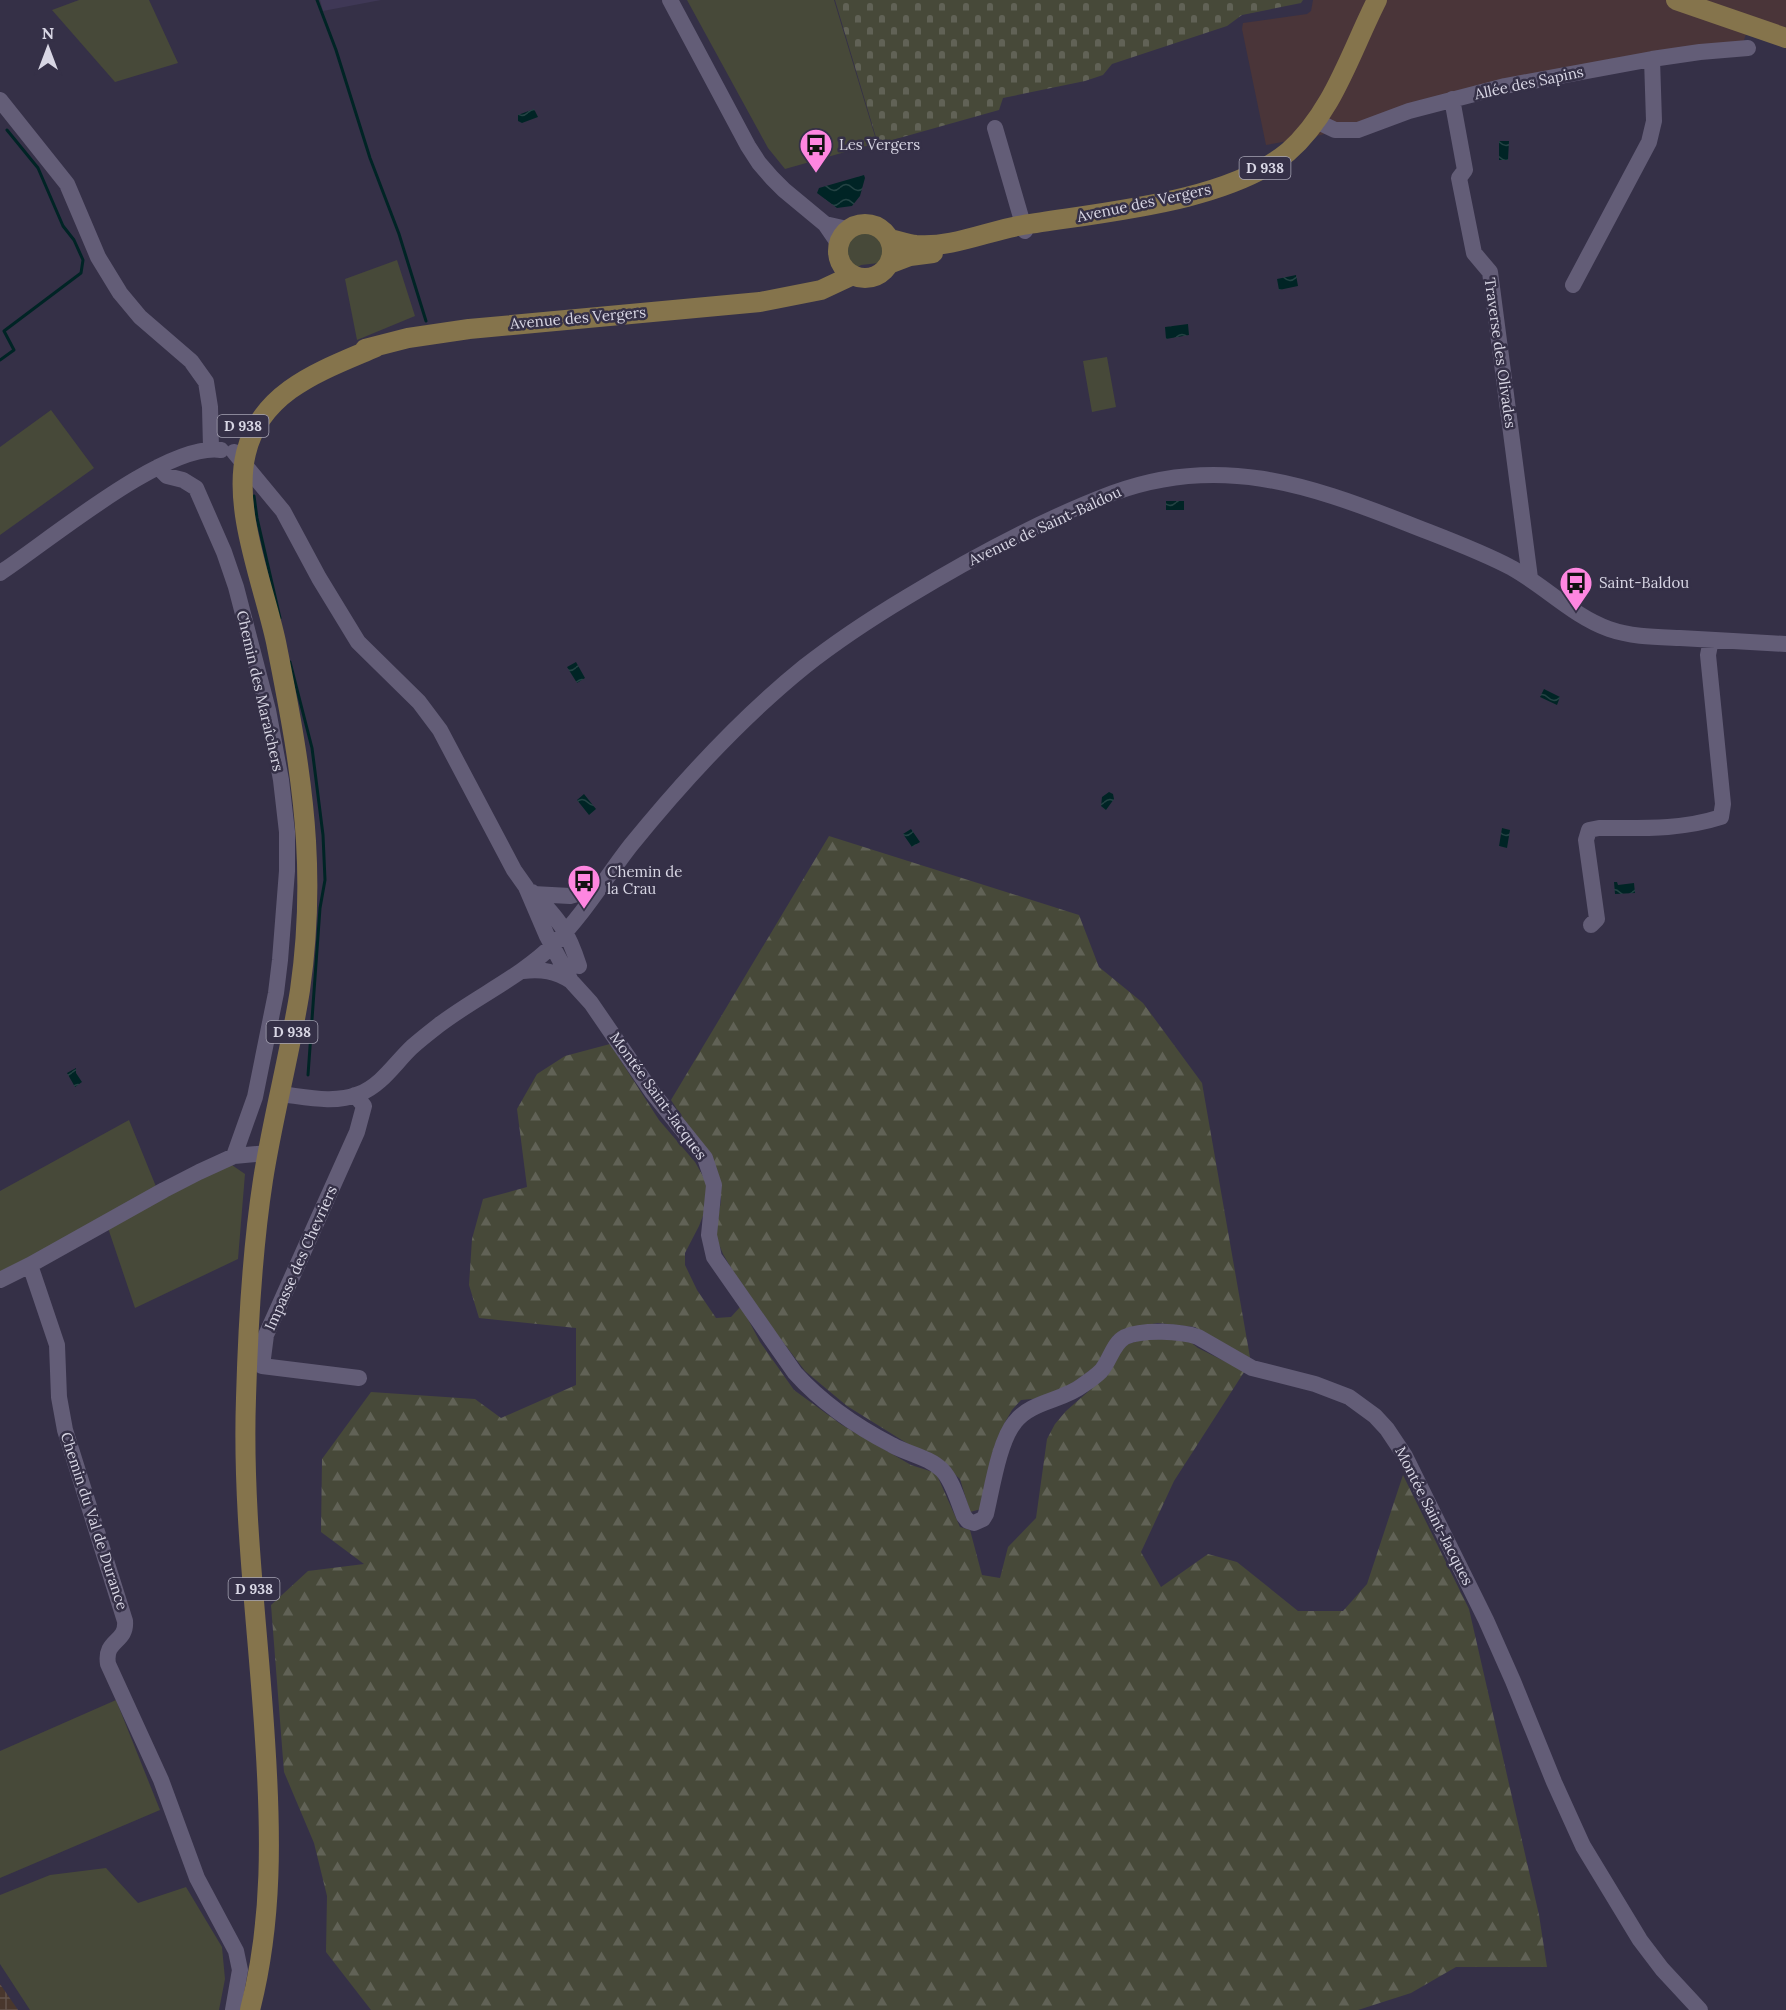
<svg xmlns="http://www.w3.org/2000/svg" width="1786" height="2010" viewBox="0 0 1786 2010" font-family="Lora,serif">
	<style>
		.commercial { fill: #4a3539 }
		.industrial { fill: url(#industrial-grid) }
		.built { fill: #3f3856 }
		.green { fill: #474939 }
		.forest { fill: url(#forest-firs) }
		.cemetery { fill: url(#cemetery-stones) }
		.water { fill: url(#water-waves) }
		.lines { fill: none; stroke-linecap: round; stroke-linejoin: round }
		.stream { stroke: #002425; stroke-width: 3 }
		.minor { stroke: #635d77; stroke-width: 16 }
		.major { stroke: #85744c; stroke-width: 20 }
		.labels { text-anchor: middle; stroke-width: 5; stroke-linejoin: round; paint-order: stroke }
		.shield { fill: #353047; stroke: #a7a4b5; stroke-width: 1.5 }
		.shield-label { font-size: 14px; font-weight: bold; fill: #d8d6e4 }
		.street-label { font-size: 15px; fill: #d8d6e4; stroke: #353047 }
		.poi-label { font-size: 15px; fill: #d8d6e4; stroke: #353047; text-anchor: start }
	</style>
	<defs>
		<pattern id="industrial-grid" width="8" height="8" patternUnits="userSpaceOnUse" patternTransform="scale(1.5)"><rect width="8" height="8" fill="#49372d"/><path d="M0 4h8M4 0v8" fill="none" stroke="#62534b"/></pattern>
		<pattern id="forest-firs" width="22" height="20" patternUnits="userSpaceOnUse" patternTransform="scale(1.5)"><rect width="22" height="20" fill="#474939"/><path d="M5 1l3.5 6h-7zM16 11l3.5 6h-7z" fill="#616256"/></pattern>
		<pattern id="cemetery-stones" width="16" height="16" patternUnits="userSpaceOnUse" patternTransform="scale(1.5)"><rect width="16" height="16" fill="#474939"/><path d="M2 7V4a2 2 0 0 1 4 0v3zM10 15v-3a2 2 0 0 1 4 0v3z" fill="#616256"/></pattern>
		<pattern id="water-waves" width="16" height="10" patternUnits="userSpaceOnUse" patternTransform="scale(1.5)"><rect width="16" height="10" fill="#002425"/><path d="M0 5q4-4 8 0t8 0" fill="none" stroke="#244344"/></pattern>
	</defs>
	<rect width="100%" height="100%" fill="#353047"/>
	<path class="commercial" d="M1313,0H1786V29L1752,16L1743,43L1409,106L1321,135L1266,145L1242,29L1243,23L1307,14L1311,11Z"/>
	<path class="industrial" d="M0,1984L18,2010H0Z"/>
	<path class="built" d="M320,0H381L323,11Z"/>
	<path class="green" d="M79,0H149L178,63L115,82L52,10Z
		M687,0H834L877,143L785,169L768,148Z
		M864,231L878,236C884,246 886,254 879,263L861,265L857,268C838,259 844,235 864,231Z
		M397,260L415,316L357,340L345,279Z
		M1107,357L1116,407L1092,412L1083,361Z
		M51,410L94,468L0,535V447Z
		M129,1120L157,1189L0,1275V1191Z
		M229,1163L245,1174L238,1259L135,1308L108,1228Z
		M116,1700L160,1810L0,1878V1751Z
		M106,1868L138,1903L186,1887L222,1947L225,1979L219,2010H30L0,1964V1895L50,1875Z"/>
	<path class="forest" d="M829,836L1079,915L1099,967L1143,1003L1202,1083L1251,1363L1195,1327L1158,1323L1129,1328L1113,1336L1099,1364L1053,1397L1021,1400L1012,1410L1005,1422L981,1509L970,1512L960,1479L950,1470L847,1406L805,1371L745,1292L723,1254L715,1235L721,1201L720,1181L704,1151L671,1100Z
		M610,1044L659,1120L695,1162L707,1183L706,1208L699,1226L685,1253V1265L697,1290L716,1318L731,1317L741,1306L760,1342L794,1390L842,1425L911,1465L936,1473L960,1527L970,1530L982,1575L1000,1578L1008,1547L1036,1518L1047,1439L1055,1424L1066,1411L1106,1376L1119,1351L1128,1344L1147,1338H1185L1198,1348L1228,1363L1246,1369L1174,1481L1141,1552L1161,1587L1208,1554L1237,1562L1298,1611H1343L1367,1584L1403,1475L1469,1609L1539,1915L1547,1967H1456L1411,1993L1358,2010H371L326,1952L327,1896L314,1843L284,1772L271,1605L308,1571L364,1564L321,1532L322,1459L371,1392L475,1399L501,1418L576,1385V1328L479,1318L469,1285L472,1239L483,1199L527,1187L517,1109L537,1074L565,1056Z"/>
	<path class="cemetery" d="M835,0H1303L1301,3L1242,15L1227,26L1112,64L1103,75L1085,81L1003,98L999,110L878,144Z"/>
	<path class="water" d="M534,109L538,117L522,123L518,121V115Z
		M1499,141H1509L1508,160H1499Z
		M864,175L865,178L860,196L852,206L837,208L817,193L819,188Z
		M1296,275L1298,286L1279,290L1277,279Z
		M1188,324L1189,335L1166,339L1165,327Z
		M1166,501H1184V510H1166Z
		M576,662L585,678L577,683L567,667Z
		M1544,689L1560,697L1557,705L1540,697Z
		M1109,792L1113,794L1114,799L1106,810L1101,806L1102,797Z
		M584,794L596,809L589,815L577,800Z
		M1502,828L1510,830L1507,848L1499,846Z
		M911,829L920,842L912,847L903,834Z
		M1614,882H1617L1618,885L1634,883L1635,893L1615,894Z
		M76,1068V1073L82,1082L75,1087L67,1073Z"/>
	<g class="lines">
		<path class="stream" d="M317,0L336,50L370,158L399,234L426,321
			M0,360L14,350L4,331L81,273L83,260L74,240L63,226L38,168L7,130
			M254,496L257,518L280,618
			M290,662L312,748L323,835L325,880L320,908L308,1075"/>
		<path class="minor" d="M670,0L748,146L759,163L772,178L784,190L825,224L838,243
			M1452,99L1465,170L1459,178L1474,253L1490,272L1530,578
			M0,100L67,184L98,257L120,293L140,317L191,361L206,382L210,407L211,448
			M1316,121L1335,130H1358L1409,111L1505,86L1652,59L1700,52L1748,48
			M995,128L1025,231
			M825,224L847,229
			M1573,285L1649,142L1654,121L1652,59
			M234,452L283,511L319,578L358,642L419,702L440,730L514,870L526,887L547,936L571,981L591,1003L652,1092L705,1158L714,1185L709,1235L714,1257L795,1373C822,1403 857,1427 892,1445C908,1454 929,1457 942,1470C953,1481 958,1502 964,1516L968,1521L974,1523L983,1519L986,1514C992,1489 999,1441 1015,1422C1031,1401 1063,1401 1083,1385C1089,1381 1096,1376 1101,1371C1110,1361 1113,1343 1125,1337C1143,1329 1181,1331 1198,1337L1252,1368L1315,1384L1349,1397L1375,1416L1387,1429L1405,1456L1486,1620L1513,1681L1554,1782L1583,1846L1640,1940L1662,1969L1700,2010
			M158,467L167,476L183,480L196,488L224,552L236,587L268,710L281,780L287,832V871L280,960L276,993L255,1097L234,1156
			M0,573C49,541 166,442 221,450
			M532,892C558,918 568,931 579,966
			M533,894L570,896L590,890
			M1591,925L1597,919L1586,840L1589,830L1599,828C1641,828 1681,830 1721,817L1723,804L1708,655L1711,640
			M523,971C542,969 555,971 571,981
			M280,1094C306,1097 334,1104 359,1094C382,1085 395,1063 412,1047C421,1039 430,1032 439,1025C477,996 521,977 555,943C584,914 606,877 631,845C683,781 741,718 804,667C837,641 872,618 907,597C973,557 1041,520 1113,493C1218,454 1307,484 1406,523C1441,537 1478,550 1512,568C1546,587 1573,616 1609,629C1632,637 1656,637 1680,638C1715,640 1751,642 1786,644
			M355,1095L364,1106L357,1132L266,1335L262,1366L359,1378
			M0,1280L30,1265
			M233,2010L240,1970L236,1951L197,1878L161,1780L108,1664C104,1639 127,1643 125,1621L65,1430L59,1397L57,1345L30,1265L164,1190L199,1172L234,1156L268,1153"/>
		<path class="major" d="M1676,0L1786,38
			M838 251a27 27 0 1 1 54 0a27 27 0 1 1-54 0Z
			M890,239C899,241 907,244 916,245C952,248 988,231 1023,225C1101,212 1226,203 1288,152C1333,113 1351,51 1377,0
			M889,264L910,256L933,253
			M365,349L408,338L469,329L760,302L821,290L853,275
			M250,2010C273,1921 271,1831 265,1740C258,1626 242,1512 246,1398C248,1326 252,1251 263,1180C273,1116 290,1054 300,990C307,941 309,891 306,841C302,774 289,707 276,642C264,586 232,509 246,453C261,390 323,370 376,347"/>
	</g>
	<defs>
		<g id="bus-pin" transform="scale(1.725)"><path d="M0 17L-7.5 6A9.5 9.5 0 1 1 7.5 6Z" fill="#fe86e0" stroke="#353047"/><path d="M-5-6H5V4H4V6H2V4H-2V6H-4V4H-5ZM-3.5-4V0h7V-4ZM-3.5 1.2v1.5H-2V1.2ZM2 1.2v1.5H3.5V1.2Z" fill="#111"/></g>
	</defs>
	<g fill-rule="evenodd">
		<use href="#bus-pin" x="816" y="145"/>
		<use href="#bus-pin" x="1576" y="583"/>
		<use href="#bus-pin" x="584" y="881"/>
	</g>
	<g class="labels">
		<g class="shield">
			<rect x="1239.5" y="157" width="51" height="22" rx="4.5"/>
			<rect x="217.5" y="415" width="51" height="22" rx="4.5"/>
			<rect x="266.5" y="1021" width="51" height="22" rx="4.5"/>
			<rect x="228.5" y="1578" width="51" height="22" rx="4.5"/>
		</g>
		<g class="shield-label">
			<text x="1265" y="173">D 938</text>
			<text x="243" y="431">D 938</text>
			<text x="292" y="1037">D 938</text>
			<text x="254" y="1594">D 938</text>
		</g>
		<g class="street-label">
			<text transform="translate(1529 83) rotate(-12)" y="5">Allée des Sapins</text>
			<text transform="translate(1144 203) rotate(-12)" y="5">Avenue des Vergers</text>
			<text transform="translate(578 318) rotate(-5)" y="5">Avenue des Vergers</text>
			<text transform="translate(1500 353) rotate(82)" y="5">Traverse des Olivades</text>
			<text transform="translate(1045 526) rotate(-25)" y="5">Avenue de Saint-Baldou</text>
			<text transform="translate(260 691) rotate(77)" y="5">Chemin des Maraîchers</text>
			<text transform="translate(658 1096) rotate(54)" y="5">Montée Saint-Jacques</text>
			<text transform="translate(301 1258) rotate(-66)" y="5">Impasse des Chevriers</text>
			<text transform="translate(1434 1516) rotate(63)" y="5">Montée Saint-Jacques</text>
			<text transform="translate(94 1521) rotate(72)" y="5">Chemin du Val de Durance</text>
		</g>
		<g class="poi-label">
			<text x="839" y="150">Les Vergers</text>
			<text x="1599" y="588">Saint-Baldou</text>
			<text x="607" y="877">Chemin de<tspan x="607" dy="17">la Crau</tspan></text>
		</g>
	</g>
	<g transform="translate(48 48)" stroke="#353047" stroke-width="4.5" paint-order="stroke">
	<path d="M0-4.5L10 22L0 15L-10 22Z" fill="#d8d6e4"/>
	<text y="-9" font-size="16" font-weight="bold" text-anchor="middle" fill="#d8d6e4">N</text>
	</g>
</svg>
